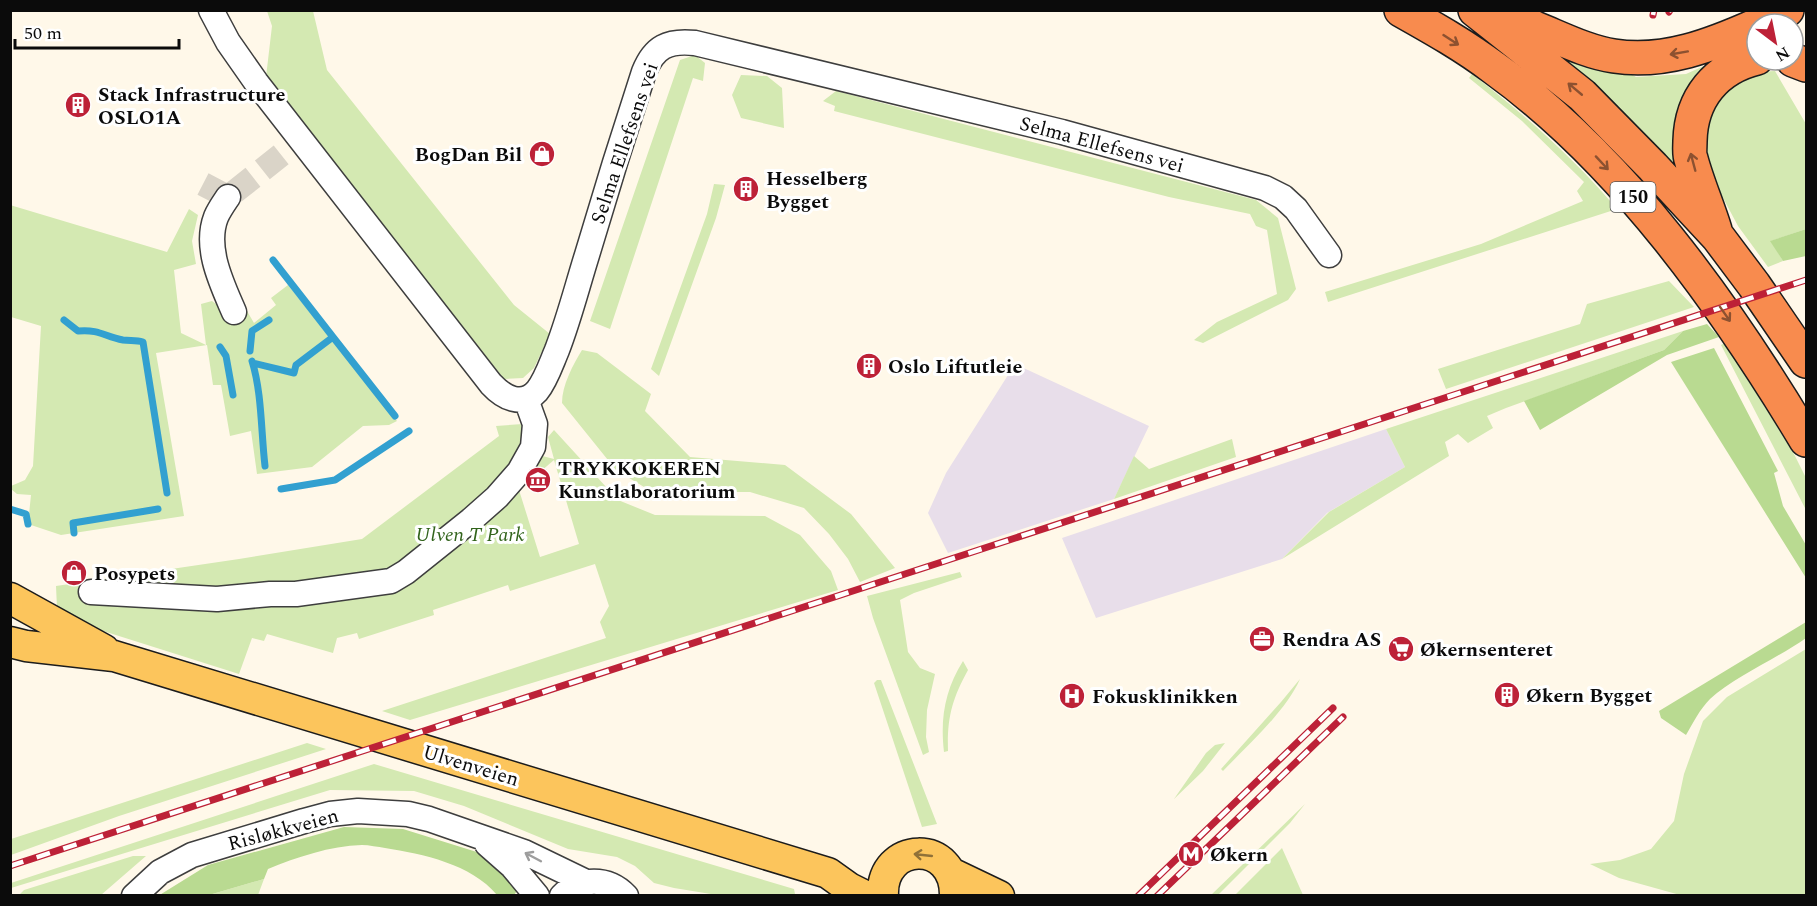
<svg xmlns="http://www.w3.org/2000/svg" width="1817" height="906" viewBox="0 0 1817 906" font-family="Spectral,serif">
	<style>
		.industrial { fill: #e8deea }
		.green { fill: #d4e9b2; fill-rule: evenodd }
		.forest { fill: #b9da91 }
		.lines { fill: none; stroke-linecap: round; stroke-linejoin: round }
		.stream { stroke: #32a0d0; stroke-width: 7 }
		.minor-tunnel { stroke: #dad4c8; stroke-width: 24; stroke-dasharray: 24 12; stroke-linecap: butt }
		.minor-casing { stroke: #3e3e3e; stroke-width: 27 }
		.major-casing { stroke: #1c1c1c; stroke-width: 33 }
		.highway-casing { stroke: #1c1c1c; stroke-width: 36 }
		.minor { stroke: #fff; stroke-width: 24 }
		.major { stroke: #fcc55c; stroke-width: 30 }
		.highway { stroke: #f88b4e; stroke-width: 33 }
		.rail-casing { stroke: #bd2137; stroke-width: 7 }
		.rail { stroke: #fff; stroke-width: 4.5; stroke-dasharray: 14; stroke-linecap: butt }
		.oneway { stroke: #8d5130 }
		.oneway2 { stroke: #907138 }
		.oneway3 { stroke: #9d9d9d }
		.labels { text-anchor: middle; stroke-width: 6; stroke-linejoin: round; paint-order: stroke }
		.shield { fill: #fff; stroke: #545454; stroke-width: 1.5 }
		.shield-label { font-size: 18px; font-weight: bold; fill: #0b0b0b }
		.poi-label { font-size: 20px; font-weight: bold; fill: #0b0b0b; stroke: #fff; text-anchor: start }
		.street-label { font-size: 20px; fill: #0b0b0b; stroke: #fff }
		.park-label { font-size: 20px; font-style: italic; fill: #31631b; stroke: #fff }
	</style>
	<rect width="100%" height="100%" fill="#fff8e9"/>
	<path class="industrial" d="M1015,364L1149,426L1114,499L948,553L928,513L946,473Z
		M1386,429L1405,467L1327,513L1282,559L1096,618L1062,538Z"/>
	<path class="green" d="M267,11H313L327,70L514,305L550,334L534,368L523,378L504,379L266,77L272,26Z
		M1535,37L1618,66L1636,77L1686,74L1706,65L1700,79L1690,185Z
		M695,55L705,63L703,81L693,78L610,329L590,321L680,60Z
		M1775,71L1806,124V229L1771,241L1783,261L1768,267L1738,226L1706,166L1705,115L1715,97L1757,72Z
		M1472,74C1525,115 1574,158 1617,209L1328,302L1325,292L1481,244L1583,201L1577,191L1584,182L1522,121L1469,78Z
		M741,75L767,76L782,88L784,128L741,118L732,95Z
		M836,91L1256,200L1278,218L1296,289L1288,300L1203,343L1194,340L1217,322L1277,294L1267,230L1256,226L1250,214L1169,197L834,111L835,106L823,101Z
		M714,184L725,185L716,218L659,376L651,369L707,214Z
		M10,205L167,252L189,209L198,215L192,241L196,264L174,270L181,333L206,345L201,304L212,301L228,313L247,311L254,323L276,305L271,298L288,285L397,421L389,425L363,426L312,467L257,474L251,431L230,436L221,385H213L207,345L156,353L184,516L61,535L28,524L31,495L17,494L11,489V486L25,480L33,466L41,326L11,317Z
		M1669,281L1694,307L1446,389L1438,369L1580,324L1587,304Z
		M1683,331L1664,350L1506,408L1487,416L1493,428L1468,443L1458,434L1445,442L1449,456L1282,559L1329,512L1405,467L1386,429Z
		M1725,343L1794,454L1806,478V510L1721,345Z
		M582,350L597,353L651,394L645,411L690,457L785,465L851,514L895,568L860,582L848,559L829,534L804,508L750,492H674L644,487L616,470L562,403C562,385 573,365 582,350Z
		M523,424V451L554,459L548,437L554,430L618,500L655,515L765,516L800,535L831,571L838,590L410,720L382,711L606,638L600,622L609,606L595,564L510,591L508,585L433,610L434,615L359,639L357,633L337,638L333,653L267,634L264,641L252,638L239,674L100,630L57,608L56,586L239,559L362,539L499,436L496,426ZM554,460L579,544L540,557L519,490Z
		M1232,439L1236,457L1114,499L1134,456L1149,469Z
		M960,572L962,577L914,593L900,600L908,652L920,668L935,674L927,710L926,737L929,752L923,755L873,618L867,596Z
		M1806,649V895H1680L1619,878L1590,864L1620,860L1651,849L1674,821L1684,774L1703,721L1727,697Z
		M963,661L968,670C952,699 947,718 948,751L944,752C940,718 945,690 963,661Z
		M1300,679C1286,711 1248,745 1223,771L1221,769L1281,702Z
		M877,680H881L937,824L922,827L874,683Z
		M307,743L326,749L119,816L11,855V839Z
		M1225,743L1203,771L1174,799L1206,753L1215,745Z
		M374,764L794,889L795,894L717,895L674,888L654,883L635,866L617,857L568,849L464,806L414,791L330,790L11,888V883Z
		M1305,804L1290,823L1218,895H1211Z
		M1282,848L1303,895H1235Z
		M133,856H146L101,895H19L24,890Z
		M264,879L258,895H209Z"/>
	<path class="forest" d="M1806,229V256L1783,261L1770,241Z
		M1707,324L1719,337L1667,355L1540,430L1524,401L1664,350L1683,331Z
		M1714,348L1778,471L1774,473L1783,506L1806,545V578L1671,362Z
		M1806,622V638C1778,658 1734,677 1710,699C1700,709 1693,723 1686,735L1661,718L1659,711Z
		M344,827L403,829L480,853L520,887L514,895H497C471,864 423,854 385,848C378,847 369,845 362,845C330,846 297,857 268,869L264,879L209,895L158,896L208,865Z"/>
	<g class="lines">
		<path class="stream" d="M64,320L78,331C100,329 105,337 123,340C130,341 136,340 143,342L167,493
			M333,337L395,416
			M220,347L226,356L233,395
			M250,351L252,331L269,320
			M252,361C262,393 261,432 265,466
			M253,363L294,373L296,365L333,337L273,260
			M281,489L335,480L409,431
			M10,509L26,514L28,524
			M74,533L73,523L158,509"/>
		<path class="minor-tunnel" d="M203,184L228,197L300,140"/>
		<g class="minor-casing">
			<path id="minor" d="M211,10L228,42L256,82L491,384C503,397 522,408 537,391C546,380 551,364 557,350C569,319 577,287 587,255C605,194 624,133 644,72C654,47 668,40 695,43L1062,132L1265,188L1283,197L1296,209L1329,255
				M228,197C224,203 219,210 216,217C204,248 222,284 234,312
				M91,592L217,599L270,594H296L391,581L406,572L471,520L497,497L519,472L533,447L535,424L526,399
				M487,844L512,866L537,896
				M134,896L160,872L192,855L304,821L330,814L358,811L408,814L429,819L524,852L586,882
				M562,896C580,877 608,877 626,896"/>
		</g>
		<g class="major-casing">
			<path id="major" d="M10,598L104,650
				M10,642L26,646L114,656L828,873L849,888L865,896
				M953,874L999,896
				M883,896C880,841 956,838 955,896"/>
		</g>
		<g class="highway-casing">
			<path id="highway" d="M1401,10C1433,28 1465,46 1494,68C1623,161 1725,305 1806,440
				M1475,10L1582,95L1653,167L1718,237L1754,285L1806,361
				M1496,12C1509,18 1522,22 1535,28C1560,38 1587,52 1614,56C1664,64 1712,45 1757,25
				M1759,24L1787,10
				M1793,60L1806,65
				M1715,230C1708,207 1697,182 1691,159C1689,154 1690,147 1690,141C1691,98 1716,68 1757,58"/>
		</g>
		<use href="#minor" class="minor"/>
		<use href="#major" class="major"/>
		<use href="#highway" class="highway"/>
		<g class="rail-casing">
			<path id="rail" d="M1669,12L1670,10
				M1653,15L1654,10
				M10,866L1806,280
				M1138,896L1333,708
				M1157,896L1343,717"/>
		</g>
		<use href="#rail" class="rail"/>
	</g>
	<defs><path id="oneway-shaft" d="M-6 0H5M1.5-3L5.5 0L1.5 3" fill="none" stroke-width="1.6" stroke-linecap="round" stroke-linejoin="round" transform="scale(1.5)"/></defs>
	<g class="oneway">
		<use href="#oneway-shaft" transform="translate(1451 40) rotate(33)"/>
		<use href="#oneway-shaft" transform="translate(1679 53) rotate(170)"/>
		<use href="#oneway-shaft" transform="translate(1575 89) rotate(-140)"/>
		<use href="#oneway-shaft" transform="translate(1693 162) rotate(-105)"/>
		<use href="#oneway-shaft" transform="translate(1602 163) rotate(47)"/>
		<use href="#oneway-shaft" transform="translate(1725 314) rotate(55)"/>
	</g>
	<use class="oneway2" href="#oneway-shaft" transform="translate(923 855) rotate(-174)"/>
	<use class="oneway3" href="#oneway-shaft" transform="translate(533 857) rotate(-152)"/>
	<defs>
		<g id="building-disc" transform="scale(1.35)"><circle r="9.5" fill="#bd2137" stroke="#fff"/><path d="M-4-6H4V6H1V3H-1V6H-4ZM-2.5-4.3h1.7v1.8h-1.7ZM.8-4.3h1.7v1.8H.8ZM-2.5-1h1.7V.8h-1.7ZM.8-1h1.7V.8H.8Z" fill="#fff"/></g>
		<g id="shop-disc" transform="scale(1.35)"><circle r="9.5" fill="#bd2137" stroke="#fff"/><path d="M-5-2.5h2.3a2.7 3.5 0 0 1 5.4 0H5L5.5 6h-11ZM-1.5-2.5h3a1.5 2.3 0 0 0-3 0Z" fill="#fff"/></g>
		<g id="museum-disc" transform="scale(1.35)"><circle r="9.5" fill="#bd2137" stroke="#fff"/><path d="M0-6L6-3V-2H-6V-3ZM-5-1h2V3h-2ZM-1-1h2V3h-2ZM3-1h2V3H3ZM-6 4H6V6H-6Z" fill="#fff"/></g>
		<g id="office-disc" transform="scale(1.35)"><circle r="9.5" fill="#bd2137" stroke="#fff"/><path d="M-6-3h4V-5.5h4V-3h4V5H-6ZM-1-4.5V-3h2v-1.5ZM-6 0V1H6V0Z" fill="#fff"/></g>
		<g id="supermarket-disc" transform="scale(1.35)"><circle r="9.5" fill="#bd2137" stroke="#fff"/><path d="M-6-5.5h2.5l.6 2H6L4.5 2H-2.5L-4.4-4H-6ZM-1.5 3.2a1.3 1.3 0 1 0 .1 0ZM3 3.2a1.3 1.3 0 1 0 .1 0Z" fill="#fff"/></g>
		<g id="hospital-disc" transform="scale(1.35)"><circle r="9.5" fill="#bd2137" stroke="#fff"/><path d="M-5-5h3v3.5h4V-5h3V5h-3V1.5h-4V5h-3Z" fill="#fff"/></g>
		<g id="metro-disc" transform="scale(1.35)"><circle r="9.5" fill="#bd2137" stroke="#fff"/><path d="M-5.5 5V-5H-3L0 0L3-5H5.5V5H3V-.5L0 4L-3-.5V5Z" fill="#fff"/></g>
	</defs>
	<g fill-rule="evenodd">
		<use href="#building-disc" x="78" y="105"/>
		<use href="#shop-disc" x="542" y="154"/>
		<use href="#building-disc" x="746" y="189"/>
		<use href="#building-disc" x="869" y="366"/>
		<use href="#museum-disc" x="538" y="480"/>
		<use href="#shop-disc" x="74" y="573"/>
		<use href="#office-disc" x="1262" y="639"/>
		<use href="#supermarket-disc" x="1401" y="649"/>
		<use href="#building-disc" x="1507" y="695"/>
		<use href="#hospital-disc" x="1072" y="696"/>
		<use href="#metro-disc" x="1191" y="854"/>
	</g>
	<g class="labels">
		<rect class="shield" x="1610.5" y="182" width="45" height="30" rx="4.5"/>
		<g class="shield-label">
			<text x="1633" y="203">150</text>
		</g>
		<g class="poi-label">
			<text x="98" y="101">Stack Infrastructure<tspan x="98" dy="23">OSLO1A</tspan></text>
			<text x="522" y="161" text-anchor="end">BogDan Bil</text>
			<text x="766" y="185">Hesselberg<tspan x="766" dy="23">Bygget</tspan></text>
			<text x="888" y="373">Oslo Liftutleie</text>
			<text x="558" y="475">TRYKKOKEREN<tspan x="558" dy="23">Kunstlaboratorium</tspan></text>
			<text x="94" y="580">Posypets</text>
			<text x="1282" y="646">Rendra AS</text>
			<text x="1420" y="656">Økernsenteret</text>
			<text x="1526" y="702">Økern Bygget</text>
			<text x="1092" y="703">Fokusklinikken</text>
			<text x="1210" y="861">Økern</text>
		</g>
		<g class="street-label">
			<text transform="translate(624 143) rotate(-71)" y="7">Selma Ellefsens vei</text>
			<text transform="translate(1102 144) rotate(15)" y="7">Selma Ellefsens vei</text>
			<text transform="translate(471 765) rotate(17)" y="7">Ulvenveien</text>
			<text transform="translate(283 829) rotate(-15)" y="7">Risløkkveien</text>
		</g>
		<g class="park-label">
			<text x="470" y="541">Ulven T Park</text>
		</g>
	</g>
	<rect width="1817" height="906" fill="none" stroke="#0b0b0b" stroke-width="24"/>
	<g transform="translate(1775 42) rotate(148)"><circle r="28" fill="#ffffff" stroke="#9d9d9d" stroke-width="1.5"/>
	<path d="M0-4.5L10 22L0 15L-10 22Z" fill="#bd2137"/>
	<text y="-9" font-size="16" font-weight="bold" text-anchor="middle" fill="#0b0b0b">N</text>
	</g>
	<path d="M15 39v9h164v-9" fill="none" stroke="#0b0b0b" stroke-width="3"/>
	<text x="24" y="39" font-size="18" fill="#0b0b0b" stroke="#ffffff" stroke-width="4.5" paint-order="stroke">50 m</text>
</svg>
